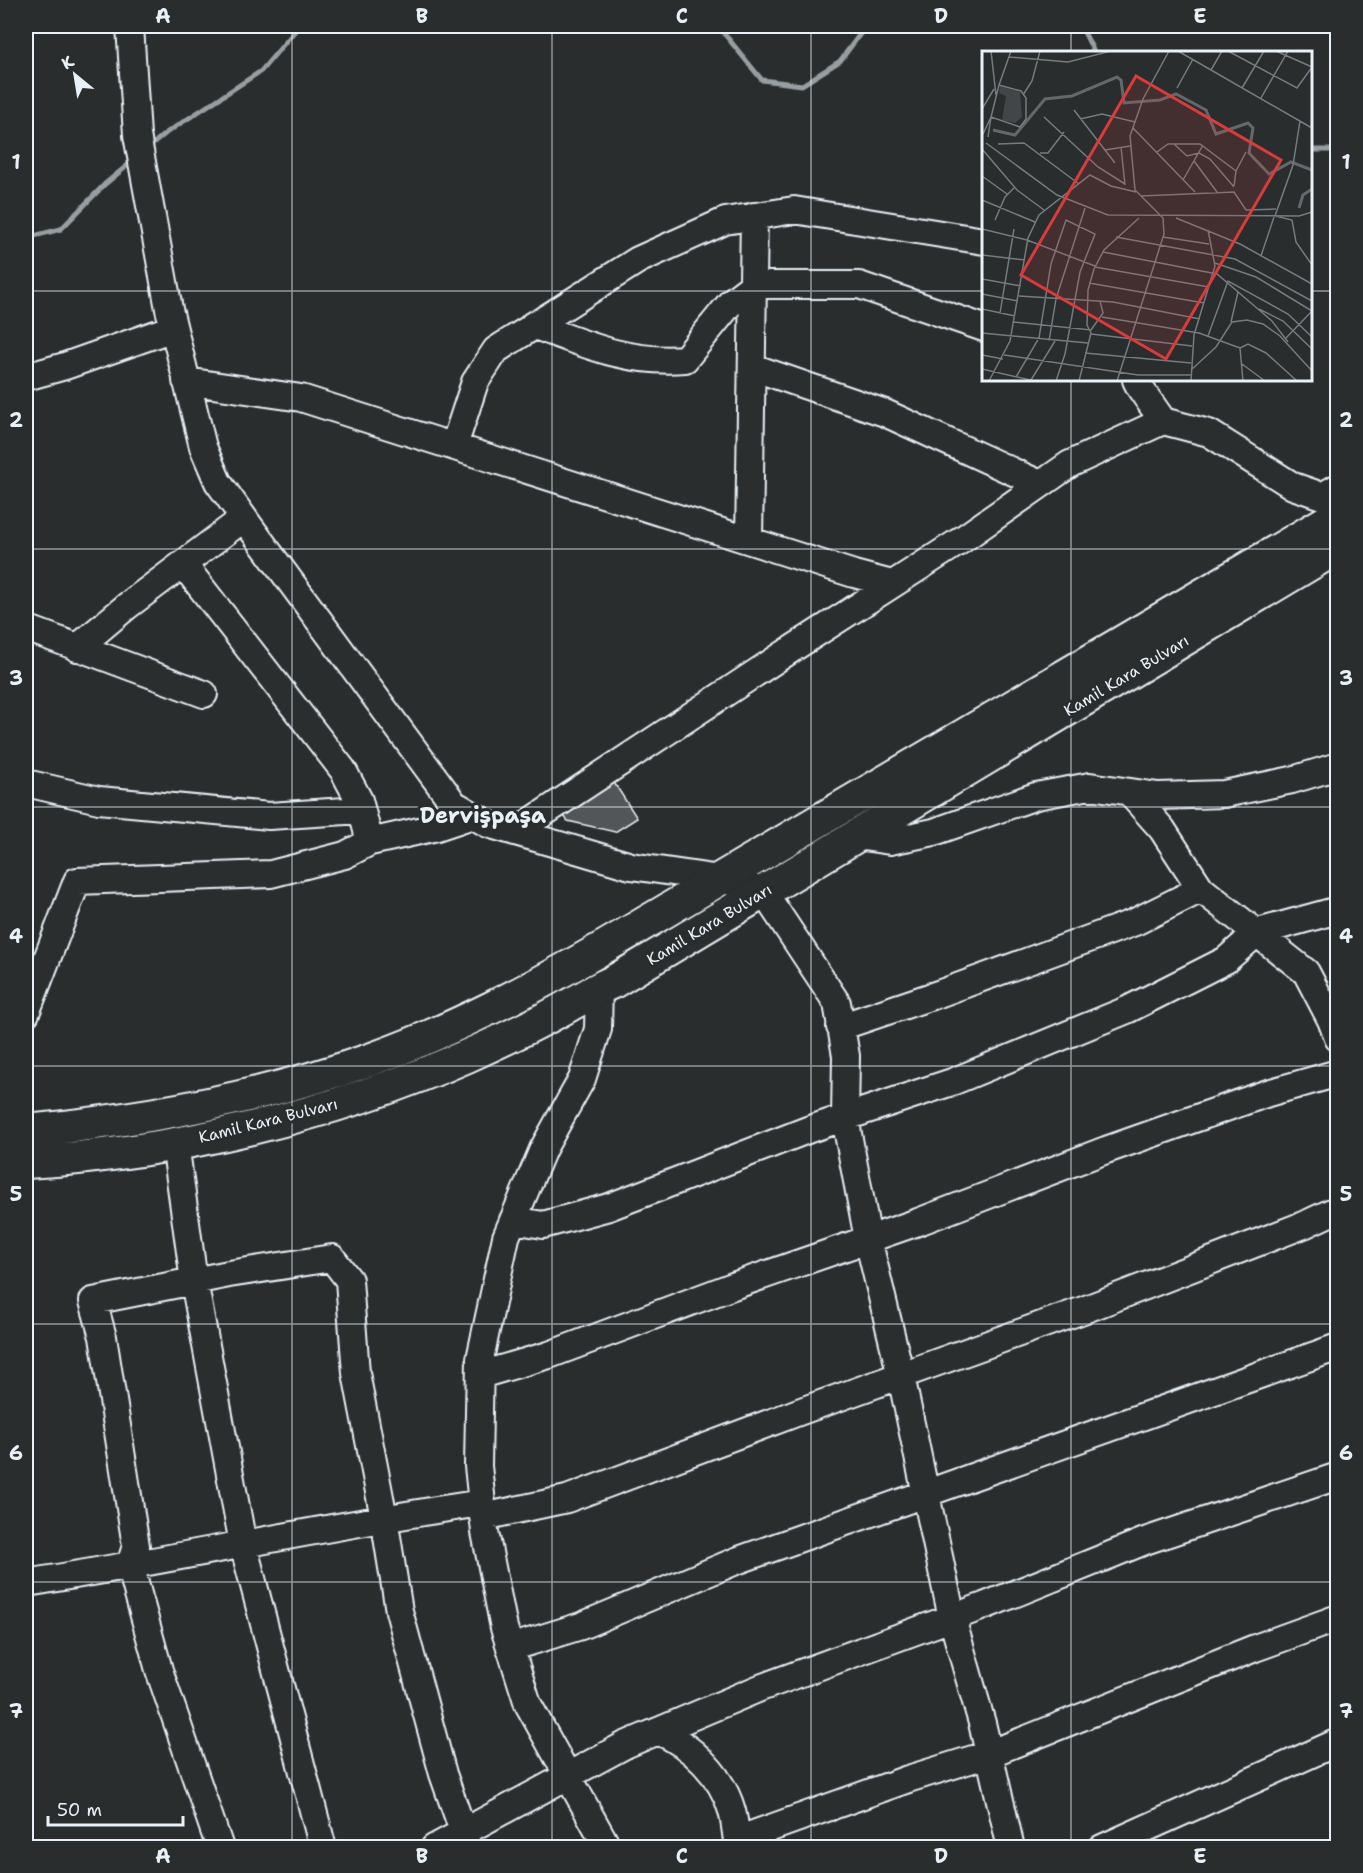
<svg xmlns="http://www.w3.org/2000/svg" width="1363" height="1873" viewBox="0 0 1363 1873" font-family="'Shantell Sans',sans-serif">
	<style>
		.green { fill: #424648; stroke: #959ca0; stroke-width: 1.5 }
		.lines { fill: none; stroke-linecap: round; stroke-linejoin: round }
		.stream { stroke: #989fa3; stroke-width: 5 }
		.building { fill: #535759; stroke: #e8f1f8; stroke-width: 1.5 }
		.minor-casing { stroke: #e8f1f8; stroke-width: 30 }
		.major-casing { stroke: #e8f1f8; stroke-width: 36 }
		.minor { stroke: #2a2d2e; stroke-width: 26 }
		.major { stroke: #2a2d2e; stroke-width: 32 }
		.grid { fill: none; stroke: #e8f1f8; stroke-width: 1.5; stroke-opacity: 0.55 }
		.labels { text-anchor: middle; stroke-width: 6; stroke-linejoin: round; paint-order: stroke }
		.street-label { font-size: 16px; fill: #e8f1f8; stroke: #2a2d2e }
		.district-label { font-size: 22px; font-weight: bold; fill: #e8f1f8; stroke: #2a2d2e }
		.inset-river { fill: none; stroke: #63686b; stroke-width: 3 }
		.inset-road { fill: none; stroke: #767b7f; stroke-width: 1.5 }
		.view { fill: #d83c3d; fill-opacity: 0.15; stroke: #d83c3d; stroke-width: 3 }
		.inset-edge { fill: none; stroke: #e8f1f8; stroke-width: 3 }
		.neatline { fill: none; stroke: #e8f1f8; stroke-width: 2 }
		.grid-label { font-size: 20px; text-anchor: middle; font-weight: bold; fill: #e8f1f8 }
	</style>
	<rect width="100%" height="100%" fill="#2a2d2e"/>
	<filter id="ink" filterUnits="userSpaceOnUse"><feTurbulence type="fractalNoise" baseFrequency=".0167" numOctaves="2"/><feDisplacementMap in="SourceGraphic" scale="12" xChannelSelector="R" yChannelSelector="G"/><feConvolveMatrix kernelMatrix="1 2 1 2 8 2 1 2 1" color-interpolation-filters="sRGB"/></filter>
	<g filter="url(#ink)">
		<path class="green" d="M676,923L679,926L551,999L427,1059L318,1096L200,1127L30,1150V1144L165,1128Z"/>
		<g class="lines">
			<path class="stream" d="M718,26L762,80L802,85L840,61L866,26
				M1081,26L1094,52
				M148,148L166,133L261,71L299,26
				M1310,150H1338
				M26,238L61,229L105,184L134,160"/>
		</g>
		<path class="building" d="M611,778L637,818L615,832L568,821L560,811Z"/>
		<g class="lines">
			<g class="minor-casing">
				<path id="minor" d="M130,26L137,135L169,309L203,447L218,482L251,528L454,804L488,824L631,866L720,879L763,891L837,1003L846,1056L845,1118L868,1239L901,1376L952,1618L982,1723L1011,1848
					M533,325C584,344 629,364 685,359L732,301L753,285H859L984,328
					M752,367L885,413L1040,484
					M26,377L65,366L173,328
					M1136,380L1140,388L1163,421
					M186,381L301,398L854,574L892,584
					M454,446L475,382L496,350L638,260L725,221L794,210L984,241
					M749,540L754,216
					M183,564L343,770L359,800L370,842
					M26,628L204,694
					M77,648L127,606L244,518
					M26,783L99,800L269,816L361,810
					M1129,792L1162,829L1201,889L1306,972L1331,1020L1338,1038
					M515,832L795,647L960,541L1070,464L1163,421L1209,433L1293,486L1322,496L1338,487
					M856,836L890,841L934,832L1036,796L1090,786L1158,796L1224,794L1292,780L1338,766
					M599,987L598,1029L582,1079L543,1149L506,1237L480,1359L478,1466L485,1532L504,1628L528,1704L608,1848
					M26,1013L77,881L271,874L345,855L370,842L437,827L473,815
					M840,1027L941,993L1135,922L1201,889
					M175,1143L194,1281L243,1544L323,1848
					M513,1220L543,1225L609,1207L810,1129L952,1082L1127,1010L1226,960L1258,932L1338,910
					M480,1375L549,1355L733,1286L918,1222L1106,1150L1268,1093L1338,1073
					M483,1517L567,1499L804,1410L1086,1309L1306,1224L1338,1209
					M26,1583C178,1559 329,1525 482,1503
					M510,1648L581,1626L736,1561L1338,1347
					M658,1731C691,1745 722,1775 732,1811C735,1822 736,1835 738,1848
					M737,1840L908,1779L989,1754L1255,1648L1338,1618
					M220,1848L159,1670L130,1565L136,1546L103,1337L93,1301L229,1274L332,1258L349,1280L356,1373L384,1518L399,1611L443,1774L469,1848
					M434,1848L625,1745L760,1688L984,1606L1145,1541L1338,1476
					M1102,1848L1338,1742"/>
			</g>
			<g class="major-casing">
				<path id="major" d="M26,1131C142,1120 261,1098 372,1059C454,1030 531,989 606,946L1338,515
					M26,1162C171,1154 333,1115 467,1056C503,1040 539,1023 573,1003C587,996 599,987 613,982L1338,547"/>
			</g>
			<use href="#minor" class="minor"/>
			<use href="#major" class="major"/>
		</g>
	</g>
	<path class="grid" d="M292,26V1848M552,26V1848M811,26V1848M1071,26V52M26,291H984M1310,291H1338M1071,380V1848M26,549H1338M26,807H1338M26,1066H1338M26,1324H1338M26,1582H1338"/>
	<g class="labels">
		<g class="street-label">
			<text transform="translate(1126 675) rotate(-31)" y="6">Kamil Kara Bulvarı</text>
			<text transform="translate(709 924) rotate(-31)" y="6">Kamil Kara Bulvarı</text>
			<text transform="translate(268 1120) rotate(-14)" y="6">Kamil Kara Bulvarı</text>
		</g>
		<g class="district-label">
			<text x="483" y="823">Dervişpaşa</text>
		</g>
	</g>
	<g transform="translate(982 51)">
		<rect width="330" height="330" fill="#2a2d2e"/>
		<path d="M18,35L38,41L40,66L33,72L20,69L24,45L17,42Z" fill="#424648"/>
		<path class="inset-river" d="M11,79L33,84L63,48L90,45L135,26L139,29L142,52L178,49L194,43L224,59L234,83L266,72L271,77L267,102L287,123L309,111L330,119M317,157L321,144L330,138"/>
		<path class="inset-road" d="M9,0L14,44M196,0L330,77M246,0L315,37L330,16M294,0L330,16M27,6L86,11L129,0M229,19L240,0M17,34L39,40L44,47V68L38,76L9,66L17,34L29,0M195,37L211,8M260,37L282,0M41,44L50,30L58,0M279,47L306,0M0,58L12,38M92,59L133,112M62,66L116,116L143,133M98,68L120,63L153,71M318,70L311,114L293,165L310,169L314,191L330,214M151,77L213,141M1,83L9,66L6,86M4,92L75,144L126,164L317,165L330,161M16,93L42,92L97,133M192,93L205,105L217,102L228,108L252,136M139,96L143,134M0,98L35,139L62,159M123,99L148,95M175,101L186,93H218L254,120M58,102H66L82,81M212,110L235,141M0,125L25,143M201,129L221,94M252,135L254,120L264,101M159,145L252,141L264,159L294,158M0,149L53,171M194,167L258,193L330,233M13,169L23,146L32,137M0,178L45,189L113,215M134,186L253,208L330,250M181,186L227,193M121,201L235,223L290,270L306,291M0,204L43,209M279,205L292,166M233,212L274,226L330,260M113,216L227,236M0,228L39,235M107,232L222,252M0,243L36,250M37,245L131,251L218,268M0,258L33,265M277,258L301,270L330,298M18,262L32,178M120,266L217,282L258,297M32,271L109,279L121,262L118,250M249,271L256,241M0,282L106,292M109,283L210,295M226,285L246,230L306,263L330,286M304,287L330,260M67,290L74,248L103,157M103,302L209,312M0,304L21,308M22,304L156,324H209M260,313L283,330M0,318L53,330M209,319L234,296L250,271L265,269L281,273L298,285L330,320M34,326L57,287L69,213L84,169L113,183L98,221L83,303L74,330M49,329L73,290M7,330L28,290L46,187L57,164L108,124L129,135L154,141M97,330L109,282L105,274L106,239L112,218L122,199L157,167M135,330L182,183L181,167L153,139L148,85L161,48L187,0M209,330L212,284L233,215L226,179M261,330L258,297L266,293L284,302L315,330"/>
		<path class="view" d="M154,25L299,109L184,308L39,224Z"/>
		<rect width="330" height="330" class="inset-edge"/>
	</g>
	<rect width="1363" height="1873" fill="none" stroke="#2a2d2e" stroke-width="66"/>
	<g transform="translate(75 75) rotate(330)" stroke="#2a2d2e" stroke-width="4.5" paint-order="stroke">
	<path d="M0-4.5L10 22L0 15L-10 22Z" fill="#e8f1f8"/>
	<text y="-9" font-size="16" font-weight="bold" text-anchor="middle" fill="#e8f1f8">K</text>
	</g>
	<path d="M48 1816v9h135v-9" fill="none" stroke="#e8f1f8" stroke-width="3"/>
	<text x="57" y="1816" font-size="18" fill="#e8f1f8" stroke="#2a2d2e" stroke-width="4.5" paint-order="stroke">50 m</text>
	<rect x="33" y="33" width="1297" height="1807" class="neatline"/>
	<g class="grid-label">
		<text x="163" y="23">A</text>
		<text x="422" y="23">B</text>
		<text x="682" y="23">C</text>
		<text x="941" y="23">D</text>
		<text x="1200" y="23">E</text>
		<text x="16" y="169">1</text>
		<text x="1346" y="169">1</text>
		<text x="16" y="427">2</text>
		<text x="1346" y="427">2</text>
		<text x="16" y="685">3</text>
		<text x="1346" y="685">3</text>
		<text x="16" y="943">4</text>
		<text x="1346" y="943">4</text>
		<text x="16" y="1201">5</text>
		<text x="1346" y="1201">5</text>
		<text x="16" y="1460">6</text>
		<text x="1346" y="1460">6</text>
		<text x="16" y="1718">7</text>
		<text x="1346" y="1718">7</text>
		<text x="163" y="1863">A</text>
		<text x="422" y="1863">B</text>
		<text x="682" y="1863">C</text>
		<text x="941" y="1863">D</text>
		<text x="1200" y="1863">E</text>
	</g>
</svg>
